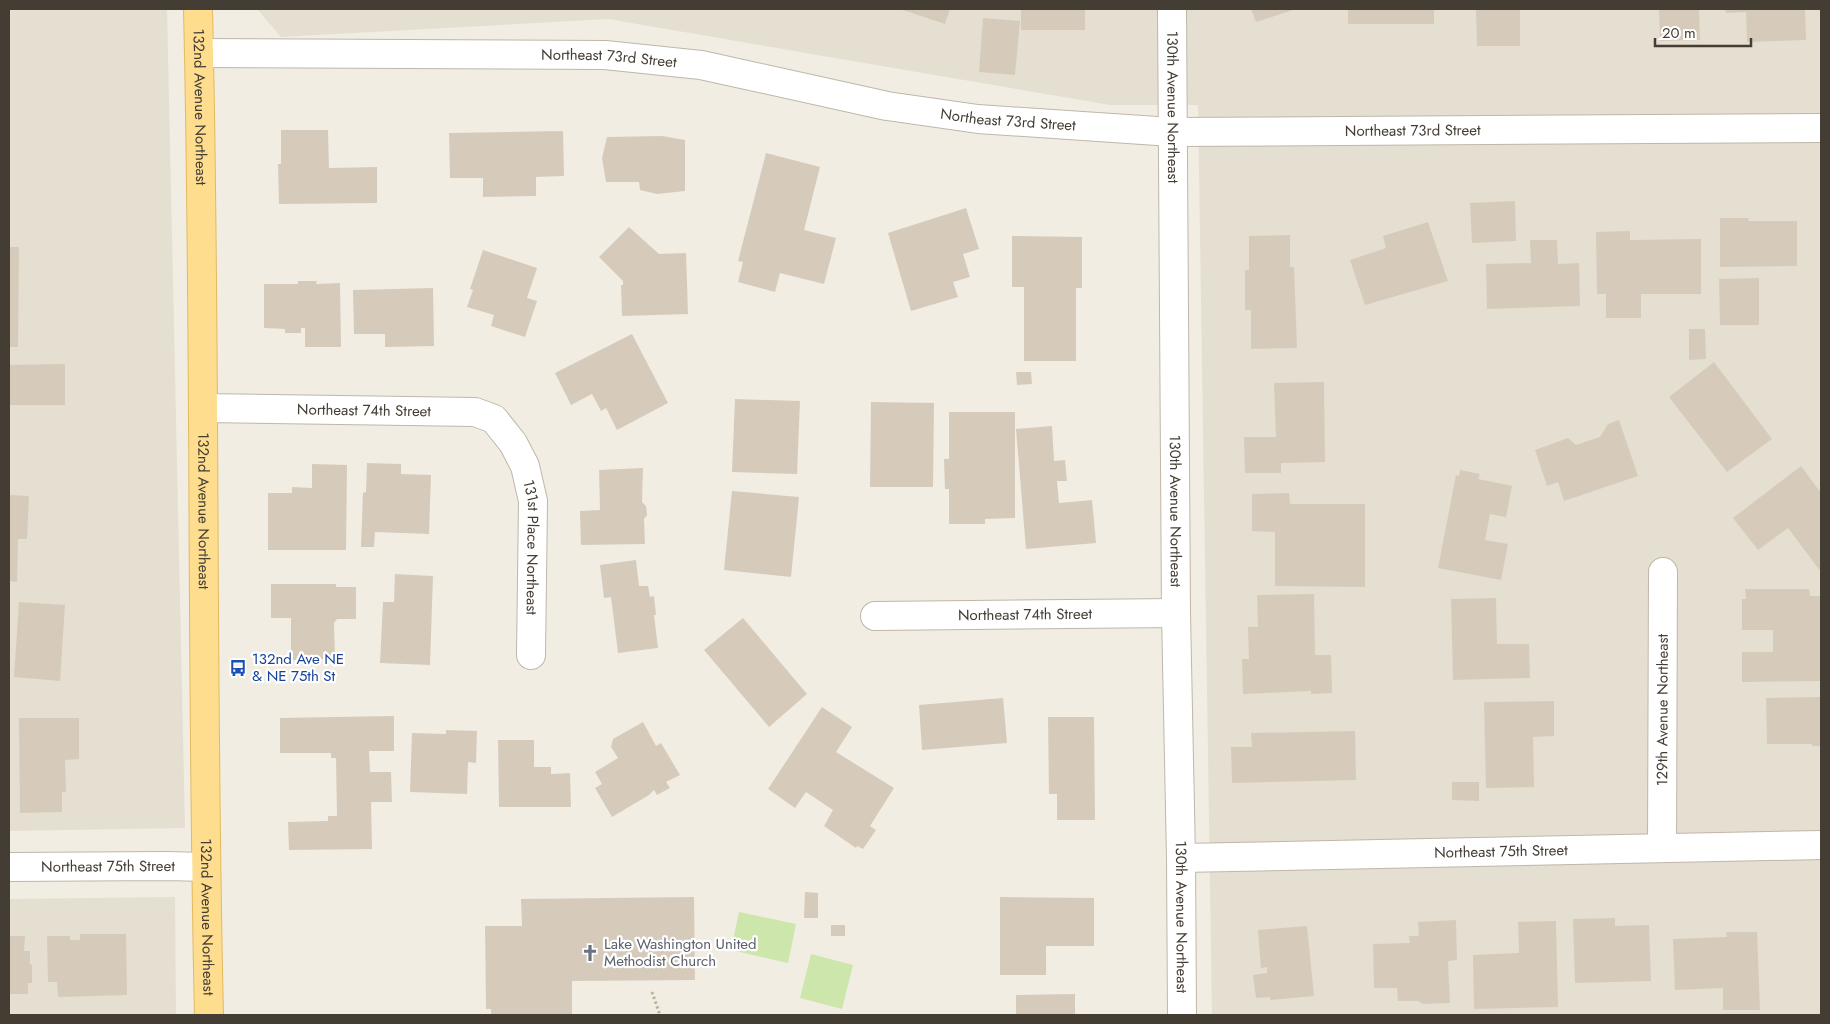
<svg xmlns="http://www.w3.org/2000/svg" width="1830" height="1024" viewBox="0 0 1830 1024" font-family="Jost,sans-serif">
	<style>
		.residential { fill: #e5dfd1 }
		.green { fill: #cce6ab }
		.building { fill: #d6cbbb }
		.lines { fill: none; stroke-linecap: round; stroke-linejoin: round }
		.minor-casing { stroke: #bfb7a9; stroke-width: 30 }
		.major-casing { stroke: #e2ba60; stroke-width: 30 }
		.path { stroke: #beb097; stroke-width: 3; stroke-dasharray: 2.5 2.5; stroke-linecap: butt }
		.minor { stroke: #fff; stroke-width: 28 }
		.major { stroke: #fedd8f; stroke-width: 28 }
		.labels { text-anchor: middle; stroke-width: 4.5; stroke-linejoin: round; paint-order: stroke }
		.street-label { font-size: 15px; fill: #433d33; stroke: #fff }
		.transit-label { font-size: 15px; fill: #164399; stroke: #fff; text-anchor: start }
		.worship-label { font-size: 15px; fill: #5b616d; stroke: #fff; text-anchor: start }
	</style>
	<rect width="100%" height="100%" fill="#f1ede3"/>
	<path class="residential" d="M9,9H167L185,828L9,831Z
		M257,9H1821V1015H1212L1198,105H1110L608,19L281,37Z
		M175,897L176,1015H9V899Z"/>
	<path class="green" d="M739,912L796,924L788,963L731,950Z
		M811,954L853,965L842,1009L800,998Z"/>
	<path class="building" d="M900,9H950L945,24Z
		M1021,9H1085V30H1021Z
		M1251,9H1296L1256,22Z
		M1348,9H1434V24H1348Z
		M1476,9H1520V46H1477Z
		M1659,9H1699L1700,40L1660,41Z
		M1725,9H1805L1806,40L1747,42L1746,12L1726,13Z
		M983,18L1020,21L1015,75L979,72Z
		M281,130H328L329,168L377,167V203L279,204L278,164H281Z
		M563,131L564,176L536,177V196L483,197V178H450L449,133Z
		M662,136L685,140V191L657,194L640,190L639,182H606L602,158L607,137Z
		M766,153L820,167L804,230L836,238L824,284L780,273L775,292L738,282L743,262L738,261Z
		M1515,201L1516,241L1472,243L1470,203Z
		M966,208L979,249L963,254L970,277L953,282L958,297L911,311L888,233Z
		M1720,218H1749L1748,221H1797V266L1720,267Z
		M1428,222L1448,281L1365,305L1350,260L1386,248L1383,236Z
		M629,227L659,254L686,253L688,314L622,316L621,285H623V281L599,257Z
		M1630,231V240L1701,239V294H1641V318H1606V294H1597L1596,232Z
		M1290,235V267H1294L1297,348L1251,349V310H1245V270H1249V236Z
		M1012,236L1082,237V288H1076V361H1024V287H1012Z
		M1530,240H1557L1558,264L1579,263L1580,306L1487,309L1486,264L1531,263Z
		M9,247H19L18,347H9Z
		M483,250L537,268L527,298L537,301L525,337L491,326L494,315L467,307L473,290L470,289Z
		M1759,278V325H1720L1719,279Z
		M298,281H317L316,284L340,283L341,347H305V328H301V333H285V329L264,328V284H298Z
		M433,288L434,346L385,347V334H354L353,290Z
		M1689,329H1705L1706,359L1689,360Z
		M632,334L668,403L617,430L606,408L601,411L592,394L571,405L555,373Z
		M1714,362L1772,439L1727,472L1669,397Z
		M65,364V405H9V365Z
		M1016,372H1031L1032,384L1017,385Z
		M1324,382L1325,462L1281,463V473H1245L1244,437H1276L1274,383Z
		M735,399L800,401L797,474L732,472Z
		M871,402L934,403L933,487H870Z
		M949,412H1015V518L985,519V524H949V489H945L944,459H949Z
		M1619,420L1638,476L1564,501L1558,482L1547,486L1535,450L1568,438L1576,445L1600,437L1608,424Z
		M1052,426L1054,461L1065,460L1067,481H1057L1059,503L1092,500L1096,543L1026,549L1016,429Z
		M367,463L401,464V474L431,475L429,534L375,532L374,547H361L363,493L366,492Z
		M312,464L347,465L346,550H268V493H292V487L312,488Z
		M1801,466L1821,493V572L1788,528L1758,550L1733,518Z
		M643,468L642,502L646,506L647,515L644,519L645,544L581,545L580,511L600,510L599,470Z
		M1460,470L1480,474L1478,479L1512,486L1506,517L1490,514L1485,540L1508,544L1501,580L1438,568L1456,475L1459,476Z
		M732,491L799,497L791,577L724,570Z
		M1289,493L1290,504H1365V587L1275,586V532L1252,531V494Z
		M9,495L29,496L27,539H18L17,582L9,581Z
		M636,560L639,586H648L650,597L654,596L656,615H654L658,648L618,653L611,597L604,598L600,565Z
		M395,574L433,576L430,665L380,663L383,602H394Z
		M271,584H336V587H356V619H337L334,623L335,659L291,660V618H271Z
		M1745,589H1809L1810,596H1821V681L1742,682V652H1773V630H1742V599H1746Z
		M1314,594L1315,655H1331L1332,693L1311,694V691L1243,694L1242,659H1249L1248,627H1258L1257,595Z
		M1496,598L1497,644H1529L1530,678L1453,680L1451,599Z
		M19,602L65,605L60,681L14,677Z
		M743,618L807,694L769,727L704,650Z
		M1821,697V746H1812V744H1767L1766,698Z
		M1003,698L1007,743L922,750L919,705Z
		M1554,701V736L1533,737L1534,787L1486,788L1484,702Z
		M822,707L852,727L836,752L894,788L870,826L876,830L863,849L857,846L856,848L824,826L833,810L806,792L795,808L768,789Z
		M394,716V751H369L370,772H391L392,802H371L372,849L289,850L288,822L328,821V816H337L336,758H331V753H280V718Z
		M1048,717H1094L1095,820H1057V794H1049Z
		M19,718H79V759L65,760L66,792H62V812L20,813Z
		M643,722L656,746L661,743L680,775L666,782L670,788L657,795L654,790L649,795L612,817L595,788L602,784L595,772L618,758L611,747L613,739Z
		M446,730L477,731L476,763L468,762L467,794L410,792L412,733L446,734Z
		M1355,731L1356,780L1232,783L1231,747H1252L1251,733Z
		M498,740H534V767H551V774L570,773L571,807H499Z
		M1452,782H1479V801L1452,800Z
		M805,892L818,893V918H804Z
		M694,897L695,980L572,981V1015H491V1009H486L485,926H522L521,899Z
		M1000,897L1094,898V946H1046V975H1000Z
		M1615,918V926L1649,925L1651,981L1575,983L1573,919Z
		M1456,920L1457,960L1448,961L1450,1003L1423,1004L1418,1001H1398L1397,988H1374L1373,944L1410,943L1409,936H1419L1418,922Z
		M1556,921L1558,1007L1474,1009L1473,955L1519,953L1518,922Z
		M831,925H845V936H831Z
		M1307,926L1314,996L1270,1000V997L1256,998L1253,975L1267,973V967L1261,968L1258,930Z
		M1726,932H1757L1760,1010H1723V988L1675,990L1673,939L1727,937Z
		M80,934H126L127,995L58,997L57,982H48L47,936H70V940H80Z
		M9,936H25L24,951H30V965L32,964V983H28V994H9Z
		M1075,994V1015H1016V995Z"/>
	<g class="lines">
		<g class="minor-casing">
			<g id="minor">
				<path id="s1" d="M1172,9L1176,613L1181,858L1182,1015"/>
				<path id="s2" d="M199,53L605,55L701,65L887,106L978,119L1172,132L1821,128"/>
				<path id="s3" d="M203,408L475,412L494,419L513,443L525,466L533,501L531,655"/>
				<path id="s4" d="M875,616L1176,613"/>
				<path id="s5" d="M1662,848L1663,572"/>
				<path id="s6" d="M1181,858L1821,845"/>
				<path id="s7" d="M9,867L166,866L206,867"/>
			</g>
		</g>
		<g class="major-casing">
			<g id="major">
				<path id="s8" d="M198,9C206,344 201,680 209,1015"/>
			</g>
		</g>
		<path class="path" d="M652,992L660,1015"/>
		<use href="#minor" class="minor"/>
		<use href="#major" class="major"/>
	</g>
	<defs>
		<g id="bus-bare" transform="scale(1.35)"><path d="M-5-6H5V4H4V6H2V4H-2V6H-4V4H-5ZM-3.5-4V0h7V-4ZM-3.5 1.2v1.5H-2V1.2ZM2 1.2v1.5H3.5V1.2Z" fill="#1a4fb4" stroke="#fff" stroke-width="2.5" paint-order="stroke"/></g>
		<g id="church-bare" transform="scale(1.35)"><path d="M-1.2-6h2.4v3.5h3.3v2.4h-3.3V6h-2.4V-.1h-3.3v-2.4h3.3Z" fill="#6b7280" stroke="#fff" stroke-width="2.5" paint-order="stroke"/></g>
	</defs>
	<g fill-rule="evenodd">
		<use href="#bus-bare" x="238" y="668"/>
		<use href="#church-bare" x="590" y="953"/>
	</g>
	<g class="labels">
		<g class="street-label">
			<text dy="5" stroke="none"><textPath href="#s2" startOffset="410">Northeast 73rd Street</textPath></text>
			<text dy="5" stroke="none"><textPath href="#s8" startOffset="98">132nd Avenue Northeast</textPath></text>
			<text dy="5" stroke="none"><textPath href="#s1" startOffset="98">130th Avenue Northeast</textPath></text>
			<text dy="5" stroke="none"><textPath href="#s2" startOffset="815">Northeast 73rd Street</textPath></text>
			<text dy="5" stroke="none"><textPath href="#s2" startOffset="1220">Northeast 73rd Street</textPath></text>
			<text dy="5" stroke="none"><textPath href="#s3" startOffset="161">Northeast 74th Street</textPath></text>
			<text dy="5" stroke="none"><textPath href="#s8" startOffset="502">132nd Avenue Northeast</textPath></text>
			<text dy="5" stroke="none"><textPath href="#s1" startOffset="502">130th Avenue Northeast</textPath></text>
			<text dy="5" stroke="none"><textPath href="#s3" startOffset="431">131st Place Northeast</textPath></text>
			<text dy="5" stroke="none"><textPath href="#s4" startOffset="150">Northeast 74th Street</textPath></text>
			<text dy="5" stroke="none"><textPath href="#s5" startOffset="138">129th Avenue Northeast</textPath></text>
			<text dy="5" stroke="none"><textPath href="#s6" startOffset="320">Northeast 75th Street</textPath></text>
			<text dy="5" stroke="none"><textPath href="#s7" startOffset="99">Northeast 75th Street</textPath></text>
			<text dy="5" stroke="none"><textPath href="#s8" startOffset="908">132nd Avenue Northeast</textPath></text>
			<text dy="5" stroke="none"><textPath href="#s1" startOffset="908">130th Avenue Northeast</textPath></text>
		</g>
		<g class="transit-label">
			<text x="252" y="664">132nd Ave NE<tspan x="252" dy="17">&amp; NE 75th St</tspan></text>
		</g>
		<g class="worship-label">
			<text x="604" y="949">Lake Washington United<tspan x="604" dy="17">Methodist Church</tspan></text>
		</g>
	</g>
	<rect width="1830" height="1024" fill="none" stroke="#433d33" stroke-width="20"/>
	<path d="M1655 38v8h96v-8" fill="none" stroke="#433d33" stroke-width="2.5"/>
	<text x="1662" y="38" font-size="15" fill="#433d33" stroke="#ffffff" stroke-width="4" paint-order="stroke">20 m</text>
</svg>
